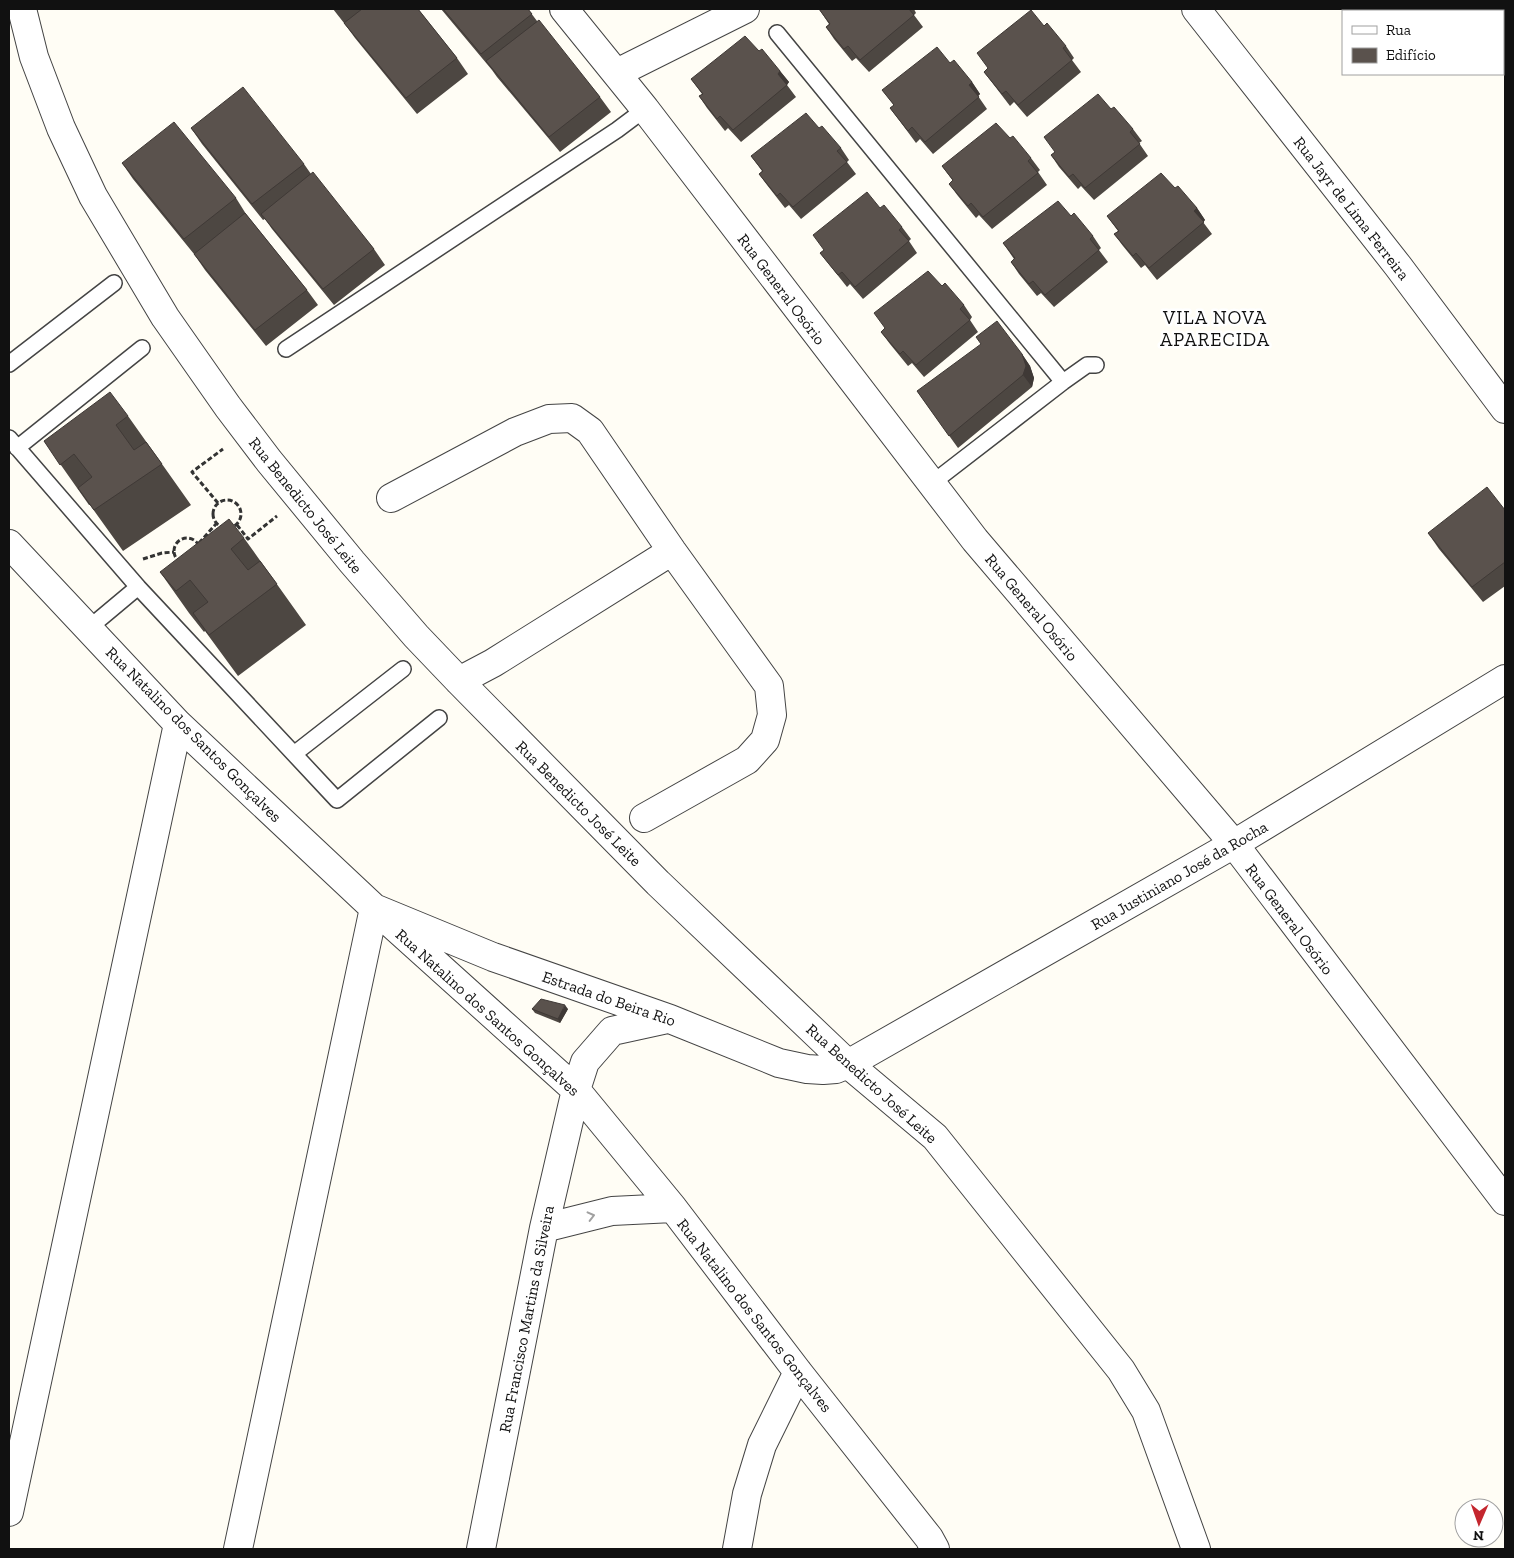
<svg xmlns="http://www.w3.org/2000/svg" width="1514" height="1558" viewBox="0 0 1514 1558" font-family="'Zilla Slab',serif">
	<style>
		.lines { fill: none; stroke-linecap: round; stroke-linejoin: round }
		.lane-casing { stroke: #444; stroke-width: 18 }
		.street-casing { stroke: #444; stroke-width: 30 }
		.path { stroke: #333; stroke-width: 3; stroke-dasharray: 5 2.5; stroke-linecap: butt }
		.lane { stroke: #fff; stroke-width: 15 }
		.street { stroke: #fff; stroke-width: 28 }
		.wall { fill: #4d4742 }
		.shaded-wall { fill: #3f3936 }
		.building { fill: #5a524d; stroke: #3f3936 }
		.oneway { stroke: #a0a0a0 }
		.labels { text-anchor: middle; stroke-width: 5; stroke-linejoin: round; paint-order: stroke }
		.street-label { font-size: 16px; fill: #111; stroke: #fff }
		.quarter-label { font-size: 19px; letter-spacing: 1px; fill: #111; stroke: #fff }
	</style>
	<rect width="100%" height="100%" fill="#fffdf5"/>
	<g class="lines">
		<g class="lane-casing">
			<path id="lane" d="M777,33L1063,382
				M286,349L617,130L645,109
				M9,364L114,283
				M9,438L138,587L89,628
				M17,448L142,348
				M931,484L1063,382L1087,365H1096
				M138,587L337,800L439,718
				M294,754L403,669"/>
		</g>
		<g class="street-casing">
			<path id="street" d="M22,9L34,57L61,128L93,196L165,317L228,407L269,461L352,562L416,636L459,681L658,883L848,1064L935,1137L1121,1370L1146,1411L1196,1549
				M564,9L645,109L975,540L1234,844L1505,1201
				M1196,9L1398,266L1505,409
				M617,73L745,9
				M391,498L515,432L549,419L572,418L590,431L672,551L769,686L772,715L765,740L747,760L644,818
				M9,544L178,724L374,908L576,1090L673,1208L798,1372L929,1538L935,1549
				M459,681L493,663L672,551
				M544,1228L612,1211L673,1208
				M9,1512L178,724
				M238,1549L374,908L493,957L670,1019L779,1063L807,1069L823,1070L836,1069L848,1064L1234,844L1505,679
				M481,1549L544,1228L576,1090L585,1062L612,1031L667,1019
				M737,1549L747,1494L762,1445L798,1372"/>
		</g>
		<path class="path" d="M213 514a14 14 0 1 1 28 0a14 14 0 1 1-28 0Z
			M218,503L192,472L223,449
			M237,525L248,539L277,516
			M174 551a13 13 0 1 1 26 0a13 13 0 1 1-26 0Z
			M199,543L216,524
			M143,559L162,553L174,552"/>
		<use href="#lane" class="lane"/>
		<use href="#street" class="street"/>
	</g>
	<path class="wall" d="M333,9H418L457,58L468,74L417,114L355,38L344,23Z
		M441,9H528L537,21L600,97L611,112L560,152L497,77L492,70Z
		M819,9H914L916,13L914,15L923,27L869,72L856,58L852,61L834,39L826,27L829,24Z
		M1044,26L1066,46L1074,58L1072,60L1081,72L1027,117L1014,102L1010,106L984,72Z
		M759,51L780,71L789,82L787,85L796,97L741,142L728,128L725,131L707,108L699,96L702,94L691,79Z
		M950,63L972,82L980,94L978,96L987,109L933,154L920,139L916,143L899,120L890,108L894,105L882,90Z
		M1111,109L1133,129L1142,141L1139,143L1148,156L1094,200L1081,186L1078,189L1059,167L1051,155Z
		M191,128L304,164L311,174L374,249L385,265L334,305L272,229L265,219L263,220L202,144Z
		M819,128L841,148L849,160L847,162L856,174L801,219L789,205L785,208L767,185L759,174L762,171L751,156Z
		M1010,138L1031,158L1040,170L1038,172L1047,185L992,229L979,215L976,218L958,196L949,184L953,181L942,166Z
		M122,163L236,198L246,214L307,290L318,305L266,346L205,270L194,254L133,179Z
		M1175,188L1197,208L1205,220L1203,222L1212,234L1157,280L1145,265L1141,268L1123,246L1114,234L1118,231L1107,216Z
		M880,208L902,227L911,239L909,241L917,253L863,299L850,284L847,287L820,253Z
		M1071,216L1093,236L1101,248L1099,250L1108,262L1054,307L1041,293L1037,296L1019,274L1011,262L1014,259L1003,243Z
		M942,286L964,305L972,317L970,320L978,332L924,377L912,363L908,366L890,344L881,332Z
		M1022,354L1030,366L1034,378L1032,387L958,448L917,391Z
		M128,416L191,505L123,551L90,505H89L44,441Z
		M1505,510V586L1483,602L1439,549L1428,533Z
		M244,538L306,625L238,676L205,631L204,632L189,613L160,572Z
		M532,1009H568L560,1023L535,1013Z"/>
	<path class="shaded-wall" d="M780,71L789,82L786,86L778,74Z
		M972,82L980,94L977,97L969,85Z
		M1197,208L1205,220L1202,223L1194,211Z
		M1022,354L1030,366L1034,378L1032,387L1023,375Z
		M565,1005L568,1009L560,1023L558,1019Z"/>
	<path class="building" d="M362,9H418L457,58L406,98L344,23Z
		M443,9H528L532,14L481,54Z
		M819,9H909L914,15L860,60L848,46L844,49L826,27L830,24Z
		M1031,10L1044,26L1047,23L1066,46L1063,48L1072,60L1018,105L1006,91L1002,94L984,72L988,68L977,53Z
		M539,20L600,97L549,137L486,61Z
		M745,36L759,51L762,49L780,71L778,74L787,85L733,130L720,116L717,119L699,96L703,94L691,79Z
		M937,47L950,63L954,60L972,82L969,85L979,97L925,142L912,127L908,131L890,108L894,105L882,90Z
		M243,87L304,164L252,204L191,128Z
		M1098,94L1111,109L1114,107L1133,129L1130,132L1140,144L1085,188L1073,174L1069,177L1051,155L1055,152L1044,137Z
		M806,113L819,128L822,126L841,148L837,151L847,162L793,207L780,193L777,196L759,174L763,171L751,156Z
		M174,122L236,198L184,239L122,163Z
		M996,123L1010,138L1013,136L1031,158L1028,161L1038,173L983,217L971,203L968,206L949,184L953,180L942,166Z
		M313,172L374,249L323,289L261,214Z
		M1161,173L1175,188L1178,186L1197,208L1194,211L1204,222L1149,268L1136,253L1133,256L1114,234L1119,231L1107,216Z
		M867,192L880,208L884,205L902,227L899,230L909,241L855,287L842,272L838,275L820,253L824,250L813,235Z
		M1058,201L1071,216L1074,213L1093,236L1090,239L1099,250L1045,295L1033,281L1029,284L1011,262L1015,258L1003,243Z
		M245,213L307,290L255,330L194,254Z
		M928,271L942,286L945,283L964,305L960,309L970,320L916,365L903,351L900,354L881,332L885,328L874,313Z
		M997,321L1022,354L1026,366L1023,375L949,436L917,391L981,344L976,337Z
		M110,392L128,416L116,425L134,450L146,442L162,464L94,510L78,488L92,477L74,454L60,465L44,441Z
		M1487,487L1505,510V562L1472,587L1428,533Z
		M229,519L244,538L231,549L248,570L260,561L277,584L209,635L193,613L208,602L190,580L176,591L160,572Z
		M541,999L565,1005L558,1019L532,1009Z"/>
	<defs><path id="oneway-chevron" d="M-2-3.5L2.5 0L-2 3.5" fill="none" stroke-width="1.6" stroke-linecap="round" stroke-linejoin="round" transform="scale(1.25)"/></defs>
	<use class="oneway" href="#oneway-chevron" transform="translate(591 1216) rotate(-14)"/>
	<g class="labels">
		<g class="street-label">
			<text transform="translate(1352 208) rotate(52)" y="6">Rua Jayr de Lima Ferreira</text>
			<text transform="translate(782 289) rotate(53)" y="6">Rua General Osório</text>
			<text transform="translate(306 505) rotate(51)" y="6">Rua Benedicto José Leite</text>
			<text transform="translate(1032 607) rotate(50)" y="6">Rua General Osório</text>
			<text transform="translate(194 734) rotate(45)" y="6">Rua Natalino dos Santos Gonçalves</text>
			<text transform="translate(579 803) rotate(45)" y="6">Rua Benedicto José Leite</text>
			<text transform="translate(1179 875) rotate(-30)" y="6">Rua Justiniano José da Rocha</text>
			<text transform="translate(1290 919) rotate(53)" y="6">Rua General Osório</text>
			<text transform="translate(609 998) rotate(19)" y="6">Estrada do Beira Rio</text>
			<text transform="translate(488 1012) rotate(42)" y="6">Rua Natalino dos Santos Gonçalves</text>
			<text transform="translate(872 1083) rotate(42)" y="6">Rua Benedicto José Leite</text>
			<text transform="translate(755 1315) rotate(52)" y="6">Rua Natalino dos Santos Gonçalves</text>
			<text transform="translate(526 1319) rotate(-79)" y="6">Rua Francisco Martins da Silveira</text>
		</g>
		<g class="quarter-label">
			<text x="1215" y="324">VILA NOVA<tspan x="1215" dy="22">APARECIDA</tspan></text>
		</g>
	</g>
	<rect width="1514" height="1558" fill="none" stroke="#111111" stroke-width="20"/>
	<rect x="1342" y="10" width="162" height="65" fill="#ffffff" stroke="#a0a0a0"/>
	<rect x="1352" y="26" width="25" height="8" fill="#ffffff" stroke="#a0a0a0"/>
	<text x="1386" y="35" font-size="15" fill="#111111">Rua</text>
	<rect x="1352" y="48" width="25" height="15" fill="#5a524d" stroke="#a0a0a0"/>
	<text x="1386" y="60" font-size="15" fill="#111111">Edifício</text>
	<g transform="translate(1479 1523) rotate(182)"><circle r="24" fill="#ffffff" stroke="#a0a0a0"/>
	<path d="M0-4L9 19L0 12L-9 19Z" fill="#c4262e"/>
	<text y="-8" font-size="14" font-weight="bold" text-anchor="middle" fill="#111111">N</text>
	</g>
</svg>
